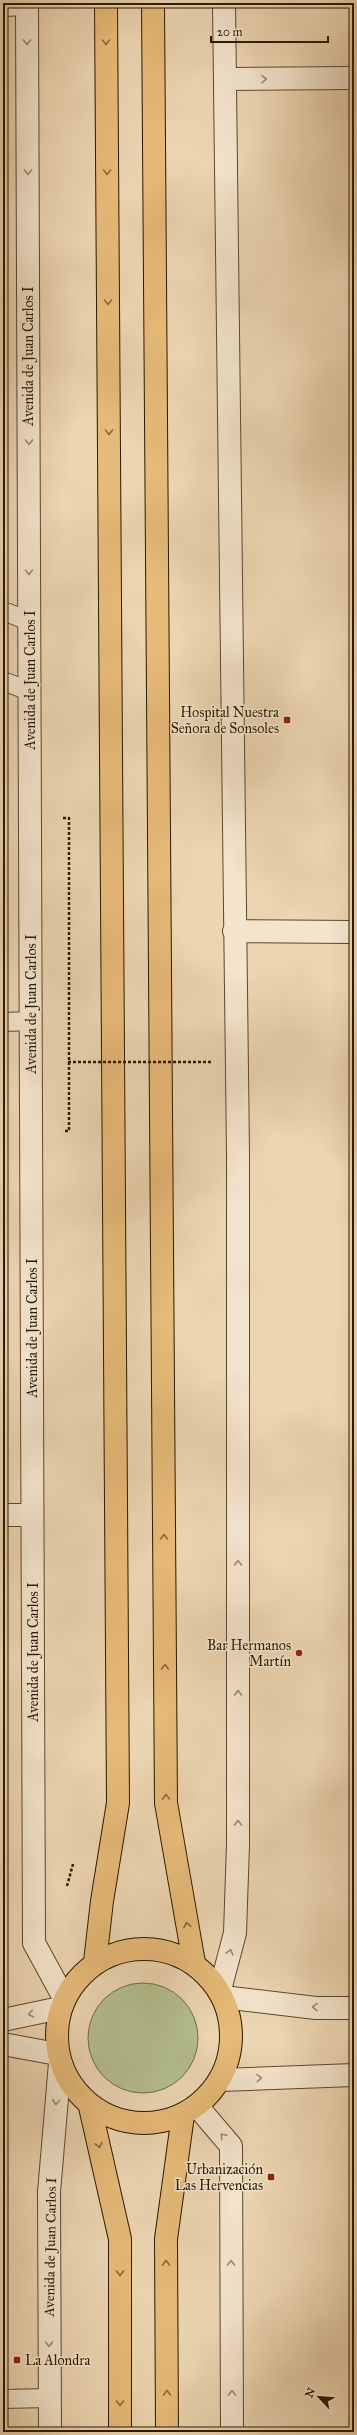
<svg xmlns="http://www.w3.org/2000/svg" width="357" height="2435" viewBox="0 0 357 2435" font-family="'IM FELL Great Primer',serif">
	<style>
		.green { fill: #b4be8e; stroke: #6f6c48 }
		.lines { fill: none; stroke-linecap: round; stroke-linejoin: round }
		.service-casing { stroke: #5a482e; stroke-width: 20 }
		.minor-casing { stroke: #5a482e; stroke-width: 24 }
		.tertiary-casing { stroke: #5a482e; stroke-width: 24 }
		.trunk-casing { stroke: #2a1902; stroke-width: 24 }
		.path { stroke: #2a1902; stroke-width: 2.5; stroke-dasharray: 3 2; stroke-linecap: butt }
		.service { stroke: #f3e4cc; stroke-width: 18 }
		.minor { stroke: #f3e4cc; stroke-width: 22 }
		.tertiary { stroke: #f3e4cc; stroke-width: 22 }
		.trunk { stroke: #e6ba78; stroke-width: 22 }
		.path-bridge { stroke: #2a1902; stroke-width: 2.5; stroke-dasharray: 3 2; stroke-linecap: butt }
		.oneway { stroke: #998971 }
		.oneway2 { stroke: #886a3d }
		.poi-dot { fill: #8f2418; stroke: #f3e4cc; stroke-width: 1.5 }
		.labels { text-anchor: middle; stroke-width: 3; stroke-linejoin: round; paint-order: stroke }
		.street-label { font-size: 14px; fill: #2a1902; stroke: #f3e4cc }
		.poi-label { font-size: 14px; fill: #2a1902; stroke: #f3e4cc; text-anchor: end }
	</style>
	<rect width="100%" height="100%" fill="#ecd5b1"/>
	<filter id="stains"><feTurbulence type="fractalNoise" baseFrequency=".005" numOctaves="4"/><feColorMatrix values="0 0 0 0 .2 0 0 0 0 .09 0 0 0 0 .02 0 0 0 .5 -.17"/></filter>
	<radialGradient id="worn" r=".72"><stop offset=".6" stop-color="#630" stop-opacity="0"/><stop offset="1" stop-color="#630" stop-opacity=".3"/></radialGradient>
	<path class="green" d="M88 2038a55 55 0 1 1 110 0a55 55 0 1 1-110 0Z"/>
	<g class="lines">
		<g class="service-casing">
			<path id="service" d="M3,7L27,6
				M3,611L29,621
				M3,681L29,691
				M3,1022L31,1021
				M3,2399L49,2398"/>
		</g>
		<g class="minor-casing">
			<path id="minor" d="M27,3L34,1943L64,1998
				M225,79L354,78
				M234,931L354,932
				M3,1515H32
				M220,1990L235,1933L238,1845V1154L224,3
				M50,2432L49,2192L60,2063"/>
		</g>
		<g class="tertiary-casing">
			<path id="tertiary" d="M223,1997L316,2008H354
				M3,2020L60,2008
				M3,2044L57,2054
				M220,2080L354,2075
				M197,2106L231,2146L232,2432"/>
		</g>
		<g class="trunk-casing">
			<path id="trunk" d="M153,3L166,1803L194,1963
				M57 2036a87 87 0 1 1 174 0a87 87 0 1 1-174 0Z
				M95,1962L102,1901L118,1803L106,3
				M90,2107L120,2239V2432
				M167,2432L166,2239L183,2115"/>
		</g>
		<path class="path" d="M63,818H69V1131H64
			M67,1886L73,1864"/>
		<use href="#service" class="service"/>
		<use href="#minor" class="minor"/>
		<use href="#tertiary" class="tertiary"/>
		<use href="#trunk" class="trunk"/>
		<path class="path-bridge" d="M68,1062H213"/>
	</g>
	<defs><path id="oneway-chevron" d="M-2-3.5L2.5 0L-2 3.5" fill="none" stroke-width="1.6" stroke-linecap="round" stroke-linejoin="round"/></defs>
	<g class="oneway">
		<use href="#oneway-chevron" transform="translate(27 42) rotate(90)"/>
		<use href="#oneway-chevron" transform="translate(264 79) rotate(-1)"/>
		<use href="#oneway-chevron" transform="translate(28 172) rotate(90)"/>
		<use href="#oneway-chevron" transform="translate(29 442) rotate(90)"/>
		<use href="#oneway-chevron" transform="translate(29 572) rotate(90)"/>
		<use href="#oneway-chevron" transform="translate(238 1563) rotate(-90)"/>
		<use href="#oneway-chevron" transform="translate(238 1693) rotate(-90)"/>
		<use href="#oneway-chevron" transform="translate(238 1823) rotate(-90)"/>
		<use href="#oneway-chevron" transform="translate(230 1952) rotate(-75)"/>
		<use href="#oneway-chevron" transform="translate(315 2007) rotate(-176)"/>
		<use href="#oneway-chevron" transform="translate(31 2014) rotate(168)"/>
		<use href="#oneway-chevron" transform="translate(259 2078) rotate(-3)"/>
		<use href="#oneway-chevron" transform="translate(56 2102) rotate(95)"/>
		<use href="#oneway-chevron" transform="translate(223 2136) rotate(-131)"/>
		<use href="#oneway-chevron" transform="translate(231 2263) rotate(-90)"/>
		<use href="#oneway-chevron" transform="translate(49 2344) rotate(90)"/>
		<use href="#oneway-chevron" transform="translate(232 2393) rotate(-90)"/>
	</g>
	<g class="oneway2">
		<use href="#oneway-chevron" transform="translate(106 42) rotate(90)"/>
		<use href="#oneway-chevron" transform="translate(107 172) rotate(90)"/>
		<use href="#oneway-chevron" transform="translate(108 302) rotate(90)"/>
		<use href="#oneway-chevron" transform="translate(109 432) rotate(90)"/>
		<use href="#oneway-chevron" transform="translate(164 1537) rotate(-90)"/>
		<use href="#oneway-chevron" transform="translate(165 1667) rotate(-90)"/>
		<use href="#oneway-chevron" transform="translate(166 1797) rotate(-91)"/>
		<use href="#oneway-chevron" transform="translate(187 1925) rotate(-100)"/>
		<use href="#oneway-chevron" transform="translate(99 2145) rotate(77)"/>
		<use href="#oneway-chevron" transform="translate(166 2263) rotate(-90)"/>
		<use href="#oneway-chevron" transform="translate(120 2273) rotate(90)"/>
		<use href="#oneway-chevron" transform="translate(167 2393) rotate(-90)"/>
		<use href="#oneway-chevron" transform="translate(120 2403) rotate(90)"/>
	</g>
	<g class="poi-dot">
		<rect x="283" y="716" width="8" height="8" rx="2"/>
		<circle cx="299" cy="1653" r="4"/>
		<rect x="267" y="2173" width="8" height="8" rx="2"/>
		<rect x="13" y="2356" width="8" height="8" rx="2"/>
	</g>
	<g class="labels">
		<g class="street-label">
			<text transform="translate(28 356) rotate(-90)" y="5">Avenida de Juan Carlos I</text>
			<text transform="translate(30 680) rotate(-90)" y="5">Avenida de Juan Carlos I</text>
			<text transform="translate(31 1004) rotate(-90)" y="5">Avenida de Juan Carlos I</text>
			<text transform="translate(32 1328) rotate(-90)" y="5">Avenida de Juan Carlos I</text>
			<text transform="translate(33 1652) rotate(-90)" y="5">Avenida de Juan Carlos I</text>
			<text transform="translate(50 2247) rotate(-89)" y="5">Avenida de Juan Carlos I</text>
		</g>
		<g class="poi-label">
			<text x="279" y="717">Hospital Nuestra<tspan x="279" dy="16">Señora de Sonsoles</tspan></text>
			<text x="291" y="1650">Bar Hermanos<tspan x="291" dy="16">Martín</tspan></text>
			<text x="263" y="2174">Urbanización<tspan x="263" dy="16">Las Hervencias</tspan></text>
			<text x="25" y="2365" text-anchor="start">La Alondra</text>
		</g>
	</g>
	<rect width="357" height="2435" fill="none" stroke="#ecd5b1" stroke-width="16"/>
	<rect x="4" y="4" width="349" height="2427" fill="none" stroke="#2a1902" stroke-width="2"/>
	<rect x="8" y="8" width="341" height="2419" fill="none" stroke="#2a1902"/>
	<g transform="translate(319 2397) rotate(296)" stroke="#f3e4cc" stroke-width="3" paint-order="stroke">
	<path d="M0-3L7 15L0 10L-7 15Z" fill="#2a1902"/>
	<text y="-6" font-size="11" font-weight="bold" text-anchor="middle" fill="#2a1902">N</text>
	</g>
	<path d="M211 36v6h117v-6" fill="none" stroke="#2a1902" stroke-width="2"/>
	<text x="217" y="36" font-size="12" fill="#2a1902" stroke="#f3e4cc" stroke-width="3" paint-order="stroke">20 m</text>
	<rect width="100%" height="100%" filter="url(#stains)"/>
	<rect width="100%" height="100%" fill="url(#worn)"/>
</svg>
